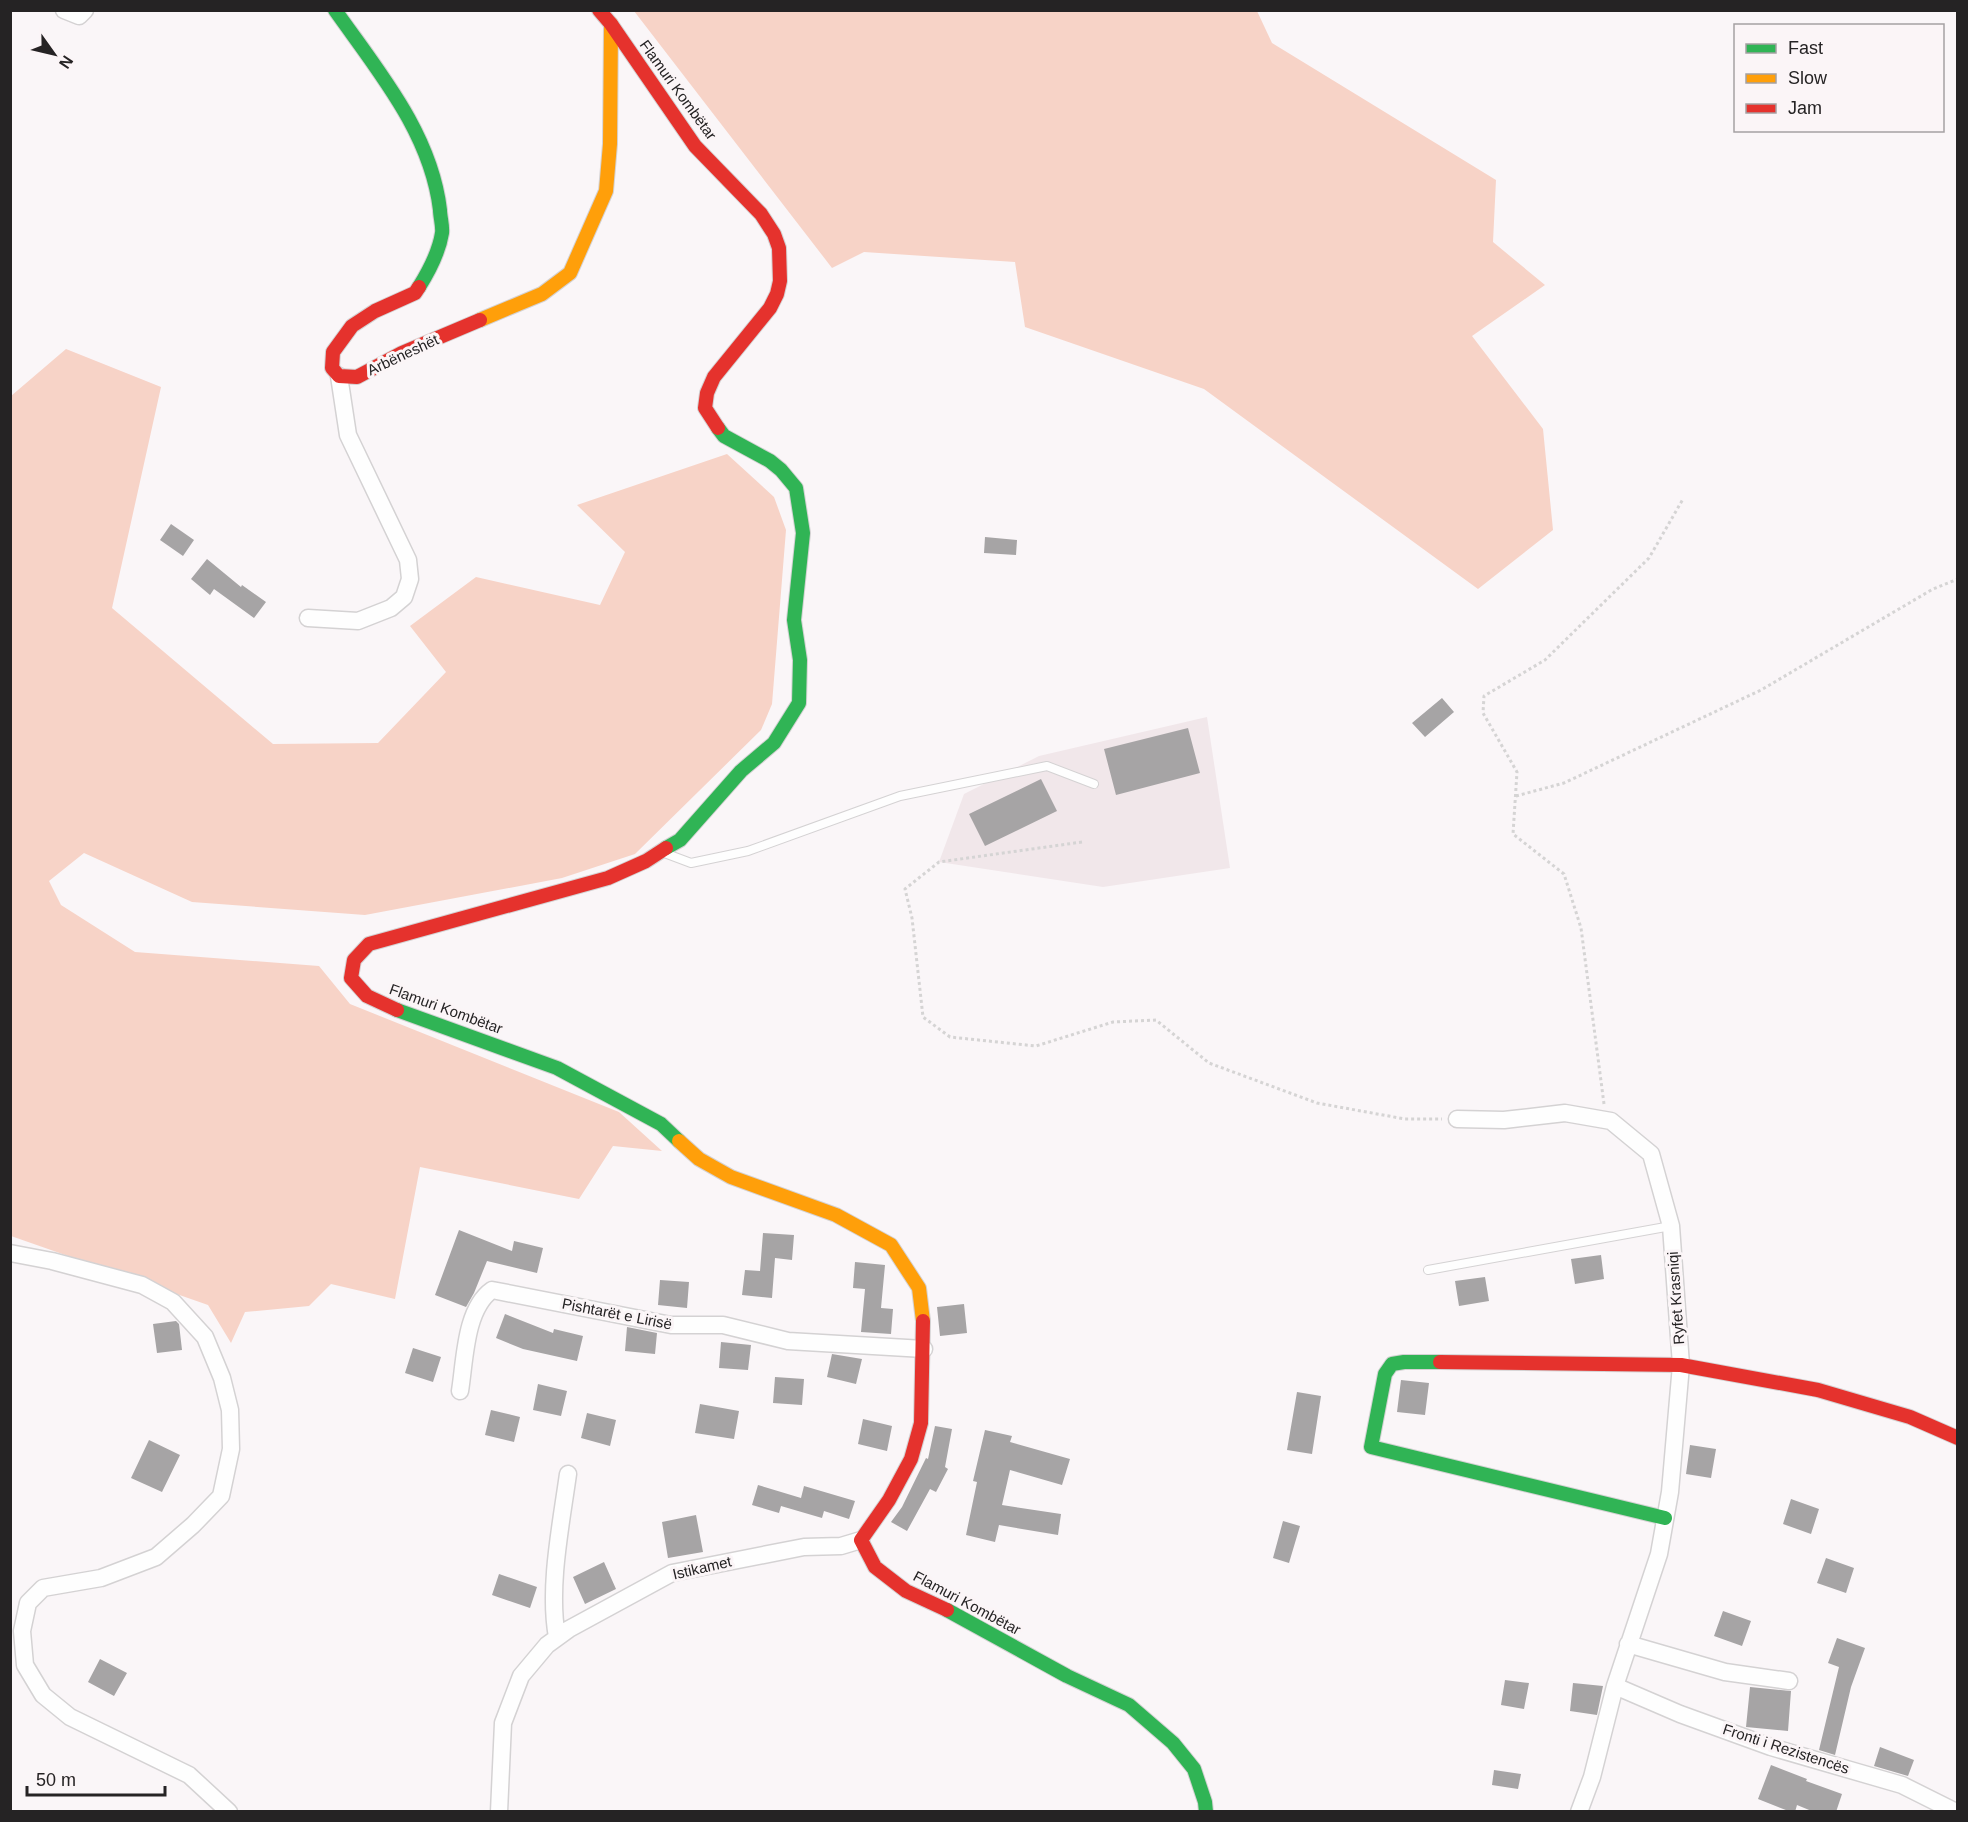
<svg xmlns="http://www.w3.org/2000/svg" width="1968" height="1822" viewBox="0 0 1968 1822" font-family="Arial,sans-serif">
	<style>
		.built { fill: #f1e7ea }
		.forest { fill: #f7d3c7 }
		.building { fill: #a6a4a5 }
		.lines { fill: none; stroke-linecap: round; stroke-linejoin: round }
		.lane-casing { stroke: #d4d2d3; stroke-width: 10 }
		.street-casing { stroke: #d4d2d3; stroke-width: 19 }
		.fast-casing { stroke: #d4d2d3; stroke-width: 16 }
		.slow-casing { stroke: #d4d2d3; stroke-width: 16 }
		.jam-casing { stroke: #d4d2d3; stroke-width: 16 }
		.path { stroke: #d5d4d4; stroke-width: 3; stroke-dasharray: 3 3; stroke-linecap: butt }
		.lane { stroke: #fefefe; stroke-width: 8 }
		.street { stroke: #fefefe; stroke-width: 16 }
		.fast { stroke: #30b455; stroke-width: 14 }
		.slow { stroke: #ff9f0a; stroke-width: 14 }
		.jam { stroke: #e5322d; stroke-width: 14 }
		.labels { text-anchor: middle; stroke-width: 6; stroke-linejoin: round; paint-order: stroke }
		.street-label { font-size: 15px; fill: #252324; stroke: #fbf5f7 }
	</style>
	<rect width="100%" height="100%" fill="#faf6f8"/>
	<path class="built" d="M1207,717L1230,868L1103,887L939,862L964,794L1039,756Z"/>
	<path class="forest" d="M634,11H1257L1272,43L1496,180L1493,242L1545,285L1472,336L1543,429L1553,530L1478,589L1204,389L1025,327L1015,262L864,252L832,268Z
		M66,349L161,387L112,608L273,744L378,743L446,672L410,626L476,577L600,605L625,552L577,505L727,454L774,497L786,530L772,704L761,730L635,854L562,878L365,915L192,902L84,853L49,881L61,905L135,952L319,966L350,1004L619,1112L662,1151L613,1146L579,1199L420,1167L395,1299L331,1284L309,1306L245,1312L231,1343L208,1305L11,1236V396Z"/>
	<path class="building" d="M171,524L194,540L183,556L160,540Z
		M985,537L1017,540L1016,555L984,553Z
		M207,559L241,587L242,585L266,602L254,618L214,589L210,595L191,579Z
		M1442,698L1454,712L1425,737L1412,723Z
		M1188,728L1200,773L1116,795L1104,749Z
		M1041,779L1057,811L985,846L969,814Z
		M459,1230L512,1251L514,1241L543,1248L537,1273L487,1261L474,1293L466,1307L435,1295Z
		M763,1233L794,1235L792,1260L775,1258L772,1298L742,1295L745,1270L760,1271Z
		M1601,1255L1604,1279L1575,1284L1571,1259Z
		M855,1262L885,1265L881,1308L893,1309L891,1334L861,1332L865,1289L853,1288Z
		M1485,1277L1489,1301L1459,1306L1455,1281Z
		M660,1280L689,1282L687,1308L658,1305Z
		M964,1304L967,1333L940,1336L937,1307Z
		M505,1314L553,1333L554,1329L583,1336L577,1361L523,1349L496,1338Z
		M176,1321L179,1324L182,1350L157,1353L153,1324Z
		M627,1327L657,1333L655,1354L625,1351Z
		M721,1342L751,1345L748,1370L719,1368Z
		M413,1348L441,1357L433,1382L405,1373Z
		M832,1354L862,1359L856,1384L827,1377Z
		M775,1377L804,1379L802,1405L773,1403Z
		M1401,1380L1429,1383L1425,1415L1397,1412Z
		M538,1384L567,1391L561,1416L533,1410Z
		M1297,1392L1321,1396L1312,1454L1287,1450Z
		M700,1404L739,1411L734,1439L695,1433Z
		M491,1410L520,1417L514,1442L485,1435Z
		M587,1413L616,1420L610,1446L581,1438Z
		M863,1419L892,1426L887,1451L858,1444Z
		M935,1426L952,1429L945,1467L948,1469L936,1492L930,1489L907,1531L891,1522L902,1507L926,1458L928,1459Z
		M985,1430L1012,1436L1010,1442L1070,1459L1062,1485L1010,1470L1002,1505L1061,1514L1058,1535L999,1525L995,1542L966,1535L977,1482L973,1481Z
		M149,1440L180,1455L162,1492L131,1478Z
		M1690,1445L1716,1449L1711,1478L1686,1474Z
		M758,1485L801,1498L804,1486L855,1501L849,1519L824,1511L822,1518L781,1506L779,1513L752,1505Z
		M1791,1499L1819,1509L1811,1534L1783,1524Z
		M696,1515L703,1552L668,1558L662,1522Z
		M1283,1521L1300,1526L1289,1563L1273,1558Z
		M1826,1558L1854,1568L1846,1593L1817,1583Z
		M604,1562L616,1589L585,1604L573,1577Z
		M499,1574L537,1587L530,1608L492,1595Z
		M1723,1611L1751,1621L1742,1646L1714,1636Z
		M1837,1638L1865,1648L1851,1687L1835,1755L1819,1750L1839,1667L1828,1663Z
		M100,1659L127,1673L114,1696L88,1682Z
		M1505,1680L1529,1683L1524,1709L1501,1705Z
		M1573,1683L1603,1686L1597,1715L1570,1711Z
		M1750,1687L1791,1691L1788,1731L1746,1727Z
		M1880,1747L1914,1760L1908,1776L1874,1766Z
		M1771,1765L1807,1779L1806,1781L1842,1794L1836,1812H1814L1797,1805L1795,1812H1791L1758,1799Z
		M1494,1770L1521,1774L1518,1789L1492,1785Z"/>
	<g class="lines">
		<g class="lane-casing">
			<path id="lane" d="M667,854L691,863L748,851L900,796L1047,766L1094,784
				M1428,1270L1671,1226"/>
		</g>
		<g class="street-casing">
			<path id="street" d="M64,10L79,16L85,10
				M308,618L358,621L391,608L404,597L410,579L408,560L348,435L339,376
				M1457,1119L1504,1120L1565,1113L1611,1121L1651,1154L1671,1226L1681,1365L1670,1492L1659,1554L1615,1686L1592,1777L1579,1812
				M10,1253L52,1261L142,1285L173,1302L205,1337L222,1378L230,1410L231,1449L221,1496L193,1525L156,1557L101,1578L43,1588L28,1603L22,1631L25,1665L43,1695L70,1717L189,1775L229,1812
				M460,1391C465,1360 465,1309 492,1290L671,1325H723L788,1341L924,1349
				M557,1637C548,1587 561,1525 568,1474
				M1628,1644L1725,1672L1789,1681
				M1615,1686L1680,1714L1771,1747L1902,1785L1956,1812
				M499,1812L503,1723L521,1676L547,1645L569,1629L672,1573L804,1547L841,1546L861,1540"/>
		</g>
		<g class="fast-casing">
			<path id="fast" d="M335,10C378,71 431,133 440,210C440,217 443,226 442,233C439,252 429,271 419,287
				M666,848L680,840L741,771L774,743L799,703L800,660L794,620L803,533L796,488L781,470L770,461L724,436L718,428
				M397,1010L557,1068L661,1124L679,1141
				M1440,1362H1404L1392,1364L1385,1374L1371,1447L1665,1518
				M947,1610L1067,1676L1129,1705L1173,1743L1194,1769L1205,1802L1206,1812"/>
		</g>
		<g class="slow-casing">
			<path id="slow" d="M480,320L542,294L570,273L606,191L610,144L611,24
				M679,1141L699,1159L731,1177L836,1215L891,1245L919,1288L923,1321"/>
		</g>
		<g class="jam-casing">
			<path id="jam" d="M599,10L611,24L695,146L761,214L774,234L779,248L780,281L777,294L770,308L714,377L707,393L705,408L718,428
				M419,287L415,293L375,311L352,326L333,352L332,368L339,376L357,377L402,353L480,320
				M397,1010L367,996L351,978L354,960L369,944L608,878L646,861L666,848
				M923,1321L921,1423L911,1459L889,1500L861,1540L875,1567L906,1591L947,1610
				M1440,1362L1681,1365L1818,1390L1910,1417L1958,1438"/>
		</g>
		<path class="path" d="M1516,796L1564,783L1761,690L1933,589L1958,579
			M1082,842L939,862L905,889L912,918L923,1017L950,1037L1036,1046L1113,1022L1156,1020L1209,1063L1317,1103L1405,1119H1442
			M1604,1104L1581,928L1564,874L1513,834L1517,772L1483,713L1484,696L1545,660L1649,558L1683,499"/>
		<use href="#lane" class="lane"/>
		<use href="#street" class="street"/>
		<use href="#fast" class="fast"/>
		<use href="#slow" class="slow"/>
		<use href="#jam" class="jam"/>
	</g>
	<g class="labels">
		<g class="street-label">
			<text transform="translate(678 90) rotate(54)" y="5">Flamuri Kombëtar</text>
			<text transform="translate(403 355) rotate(-25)" y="5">Arbëneshët</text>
			<text transform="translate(446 1009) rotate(20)" y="5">Flamuri Kombëtar</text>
			<text transform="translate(1676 1298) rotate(-94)" y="5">Ryfet Krasniqi</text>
			<text transform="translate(617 1314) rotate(11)" y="5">Pishtarët e Lirisë</text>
			<text transform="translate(702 1568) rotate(-13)" y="5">Istikamet</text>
			<text transform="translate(967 1603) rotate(28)" y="5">Flamuri Kombëtar</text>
			<text transform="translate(1786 1749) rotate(18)" y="5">Fronti i Rezistencës</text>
		</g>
	</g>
	<rect width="1968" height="1822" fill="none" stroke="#252324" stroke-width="24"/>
	<rect x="1734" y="24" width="210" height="108" fill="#fbf5f7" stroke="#a5a1a3" stroke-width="1.5"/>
	<rect x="1746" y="44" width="30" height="9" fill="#30b455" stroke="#a5a1a3" stroke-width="1.5"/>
	<text x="1788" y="54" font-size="18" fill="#252324">Fast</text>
	<rect x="1746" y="74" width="30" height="9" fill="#ff9f0a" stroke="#a5a1a3" stroke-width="1.5"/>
	<text x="1788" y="84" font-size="18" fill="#252324">Slow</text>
	<rect x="1746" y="104" width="30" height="9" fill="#e5322d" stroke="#a5a1a3" stroke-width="1.5"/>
	<text x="1788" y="114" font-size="18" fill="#252324">Jam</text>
	<g transform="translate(54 54) rotate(124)" stroke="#fbf5f7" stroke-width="4.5" paint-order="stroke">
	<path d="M0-4.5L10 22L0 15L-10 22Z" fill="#252324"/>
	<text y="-9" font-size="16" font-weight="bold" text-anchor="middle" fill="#252324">N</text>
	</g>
	<path d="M27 1786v9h138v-9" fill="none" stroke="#252324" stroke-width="3"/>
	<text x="36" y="1786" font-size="18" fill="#252324" stroke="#fbf5f7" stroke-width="4.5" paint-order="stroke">50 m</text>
</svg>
